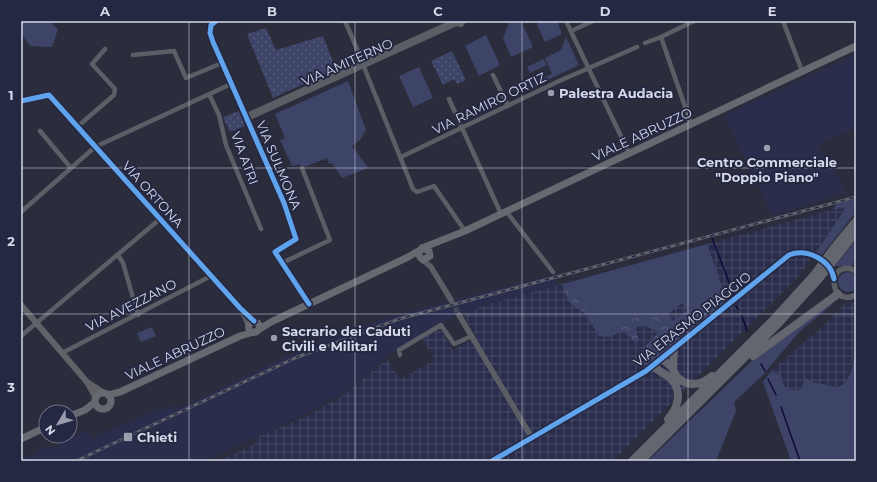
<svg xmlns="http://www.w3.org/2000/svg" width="877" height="482" viewBox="0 0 877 482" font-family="Montserrat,sans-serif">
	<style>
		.built { fill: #2a2e4c }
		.industrial { fill: url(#industrial-grid) }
		.green { fill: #3e4368; fill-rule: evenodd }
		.forest { fill: url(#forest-crowns) }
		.park { fill: url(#park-dots) }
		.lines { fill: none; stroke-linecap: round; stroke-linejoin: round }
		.stream { stroke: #0f093c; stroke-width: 1.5 }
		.tertiary-tunnel { stroke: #444756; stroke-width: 5.5; stroke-dasharray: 5.5 3; stroke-linecap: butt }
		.minor { stroke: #5c5e65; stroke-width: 4.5 }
		.tertiary { stroke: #5c5e65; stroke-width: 5.5 }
		.secondary { stroke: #616268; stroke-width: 6 }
		.primary { stroke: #676971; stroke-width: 7 }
		.motorway { stroke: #64666f; stroke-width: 8 }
		.rail-casing { stroke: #62646e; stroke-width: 3 }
		.rail { stroke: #252842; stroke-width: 1.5; stroke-dasharray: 4.5; stroke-linecap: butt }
		.motorway-bridge { stroke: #64666f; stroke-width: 8 }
		.cycleway-casing { stroke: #252842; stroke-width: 8 }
		.cycleway { stroke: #60a3ed; stroke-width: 5 }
		.grid { fill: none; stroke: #d5d9ea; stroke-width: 1; stroke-opacity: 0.55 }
		.poi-dot { fill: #9a9dad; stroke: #252842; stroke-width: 1.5 }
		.labels { text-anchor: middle; stroke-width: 4; stroke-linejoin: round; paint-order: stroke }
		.street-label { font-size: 13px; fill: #d5d9ea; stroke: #252842 }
		.poi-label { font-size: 13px; font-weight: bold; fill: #d5d9ea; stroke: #252842; text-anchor: start }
		.neatline { fill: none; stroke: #d5d9ea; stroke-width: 1.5 }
		.grid-label { font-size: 13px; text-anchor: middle; font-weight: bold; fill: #d5d9ea }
	</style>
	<defs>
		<pattern id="industrial-grid" width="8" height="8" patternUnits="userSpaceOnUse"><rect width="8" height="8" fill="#2a2e4c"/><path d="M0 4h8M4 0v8" fill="none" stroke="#484c66"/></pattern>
		<pattern id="forest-crowns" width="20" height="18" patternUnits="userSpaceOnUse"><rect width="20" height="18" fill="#3e4368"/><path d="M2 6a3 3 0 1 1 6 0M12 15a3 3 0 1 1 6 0" fill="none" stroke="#595e7e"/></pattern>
		<pattern id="park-dots" width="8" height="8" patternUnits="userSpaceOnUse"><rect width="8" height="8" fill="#3e4368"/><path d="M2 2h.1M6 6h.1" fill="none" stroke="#595e7e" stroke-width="1.8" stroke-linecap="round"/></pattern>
	</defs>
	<rect width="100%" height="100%" fill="#2b2d3c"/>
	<path class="built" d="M856,54V127L818,145L824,158L827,155L847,193L772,215L724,116Z
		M555,274L557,285L485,304L439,324L386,357L345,392L307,413L205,461H21L49,446L51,449L61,445L60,441L73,435L74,438L88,430L92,438L158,409L160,411L172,405L174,410L278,360L344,332L396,315Z"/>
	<path class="industrial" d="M846,206L800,275L613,461H219L258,442L256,438L309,415L345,394L387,359L400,379L435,360L422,338L441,329L453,350L477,337L463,315L485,305Z
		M846,302L856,303V344L848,379L844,384L838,387L816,383L805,378L801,389L793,391L786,388L782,383L781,374L771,371L821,328Z"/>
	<path class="green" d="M21,21H49L58,29L52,47L30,46L21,33Z
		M510,21H521L533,47L511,57L503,38Z
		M538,21H557L562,34L545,42L537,25Z
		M486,35L500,65L479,76L465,46Z
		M566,37L579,65L532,87L531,84L552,74L545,58L561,50Z
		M544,59L547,65L530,73L527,67Z
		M419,67L433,98L413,107L399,76Z
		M348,81L366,130L360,140L352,146L368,168L342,178L332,163L329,164L327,158L302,168L300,164L292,166L280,140L285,138L275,114Z
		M856,199V212L821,256L816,252L846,207L833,210L836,204Z
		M856,240V257L852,266H835Z
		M707,244L727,301L676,342L656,309L602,333L567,283ZM682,303L687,310L673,321L668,314Z
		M838 282a10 10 0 1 1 20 0a10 10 0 1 1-20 0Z
		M830,302L833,304L800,331L762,376L734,402L736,411L716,461H648L757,356Z
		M152,327L156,336L141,342L137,333Z
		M856,344V461H791L763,382L771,371L781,374C782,387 788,392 801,389L805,378L816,383L838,387L844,384L851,372Z"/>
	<path class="forest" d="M567,283L602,332L656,309L676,342L646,365C632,355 651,342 658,332L645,326L636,327L635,330L639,341L636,343L624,331L609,337L599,336L585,314L568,301L562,284Z"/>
	<path class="park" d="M266,28L276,50L323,36L336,69L273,98L247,34Z
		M452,51L466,80L457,84L454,79L443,85L431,61Z
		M239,111L245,126L230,132L223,117Z"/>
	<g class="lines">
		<path class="stream" d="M712,238L734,295
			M736,306L738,309
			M742,316L747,331
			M761,364L765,371
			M768,379L776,395
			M781,407L800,461"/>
		<path class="tertiary-tunnel" d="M451,300L459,315"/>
		<path class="minor" d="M216,21L211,25L210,33L213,42L284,203L296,239L275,252L309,304
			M345,21L363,63
			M566,21L629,153
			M783,21L802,71
			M455,23L461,25L464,21
			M571,31L593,21
			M661,37L694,21
			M645,43L661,37L691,124
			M133,55L174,51L186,78L222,63
			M364,67L413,189L417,192L434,186L465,231
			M493,75L508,106
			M209,94L219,115L226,145L261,229
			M449,99L501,214
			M21,101L49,95L240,308L254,321
			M245,116L454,21
			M247,119L456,24
			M77,127L114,95L115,89L92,64L105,49
			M40,131L71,168
			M401,157L557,82L637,47
			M506,211L553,272
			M21,212L95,147L231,84
			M118,255L123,263L138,315
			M282,263L330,240L302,168
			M242,312L248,325
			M21,336L160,219
			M62,353L211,276
			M400,355L399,350L441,325L454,344L472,336"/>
		<path class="tertiary" d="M423,260L431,267L451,300
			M856,271C827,256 827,309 856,295
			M459,315L532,438
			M492,461L646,371L789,255C807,248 831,260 834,279"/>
		<path class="secondary" d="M21,305L87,382L96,398
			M87,382L104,393"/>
		<path class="primary" d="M422,248L429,251L430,256L423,260L420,257L418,253L422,248L465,231L856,46
			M248.5 327a5.5 5.5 0 1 1 11 0a5.5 5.5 0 1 1-11 0Z
			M258,330L271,322L408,257L420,250
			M95 401a8 8 0 1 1 16 0a8 8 0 1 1-16 0Z
			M108,395L120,392L240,336L254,332
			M70,416L85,410L95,402
			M21,439L46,427"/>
		<path class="motorway" d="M833,249L856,221
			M839,254L856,232
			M674,349L673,369C679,387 699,388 712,376
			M753,356L838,294
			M662,359L672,367
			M653,366C658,371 666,374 671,379C683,391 678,408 668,419
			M632,461L773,320L814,275
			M641,461L777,325L818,280"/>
		<g class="rail-casing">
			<path id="rail" d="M76,461L295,358L399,319L856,197"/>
		</g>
		<use href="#rail" class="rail"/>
		<path class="motorway-bridge" d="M814,275L833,249
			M818,280L839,254"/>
		<g class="cycleway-casing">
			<path id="cycleway" d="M216,21L211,25L210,33L213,42L284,203L296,239L275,252L309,304
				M21,101L49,95L240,308L254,321
				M492,461L646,371L789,255C807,248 831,260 834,279"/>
		</g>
		<use href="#cycleway" class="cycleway"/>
	</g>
	<path class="grid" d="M189,21V461M355,21V461M522,21V461M688,21V461M21,168H856M21,314H856"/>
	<g class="poi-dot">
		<circle cx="551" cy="93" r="4"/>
		<circle cx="767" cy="148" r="4"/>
		<circle cx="274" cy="338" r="4"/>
		<rect x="123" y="432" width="10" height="10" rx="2"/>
	</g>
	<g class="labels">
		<g class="street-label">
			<text transform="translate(347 62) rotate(-24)" y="5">VIA AMITERNO</text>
			<text transform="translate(489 103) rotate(-26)" y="5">VIA RAMIRO ORTIZ</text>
			<text transform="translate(642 134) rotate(-25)" y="5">VIALE ABRUZZO</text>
			<text transform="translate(245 158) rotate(70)" y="5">VIA ATRI</text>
			<text transform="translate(279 165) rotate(67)" y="5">VIA SULMONA</text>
			<text transform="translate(153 194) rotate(48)" y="5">VIA ORTONA</text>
			<text transform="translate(131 305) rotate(-27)" y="5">VIA AVEZZANO</text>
			<text transform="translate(692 319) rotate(-38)" y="5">VIA ERASMO PIAGGIO</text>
			<text transform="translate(175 353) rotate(-25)" y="5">VIALE ABRUZZO</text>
		</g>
		<g class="poi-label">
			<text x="559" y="98">Palestra Audacia</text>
			<text x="767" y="167" text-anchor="middle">Centro Commerciale<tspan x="767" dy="15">"Doppio Piano"</tspan></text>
			<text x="282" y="336">Sacrario dei Caduti<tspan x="282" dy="15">Civili e Militari</tspan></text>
			<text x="137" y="442">Chieti</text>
		</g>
	</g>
	<rect width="877" height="482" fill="none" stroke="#252842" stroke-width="44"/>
	<g transform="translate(58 424) rotate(232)"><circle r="19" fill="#252842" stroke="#6b6f85"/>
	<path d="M0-3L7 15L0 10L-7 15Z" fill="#9a9dad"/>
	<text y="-6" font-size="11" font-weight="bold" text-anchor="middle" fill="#d5d9ea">N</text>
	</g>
	<rect x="22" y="22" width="833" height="438" class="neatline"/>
	<g class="grid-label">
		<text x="105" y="16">A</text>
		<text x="272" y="16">B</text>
		<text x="438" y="16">C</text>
		<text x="605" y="16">D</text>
		<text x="772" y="16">E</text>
		<text x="11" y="100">1</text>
		<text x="11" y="246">2</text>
		<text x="11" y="392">3</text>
	</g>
</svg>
